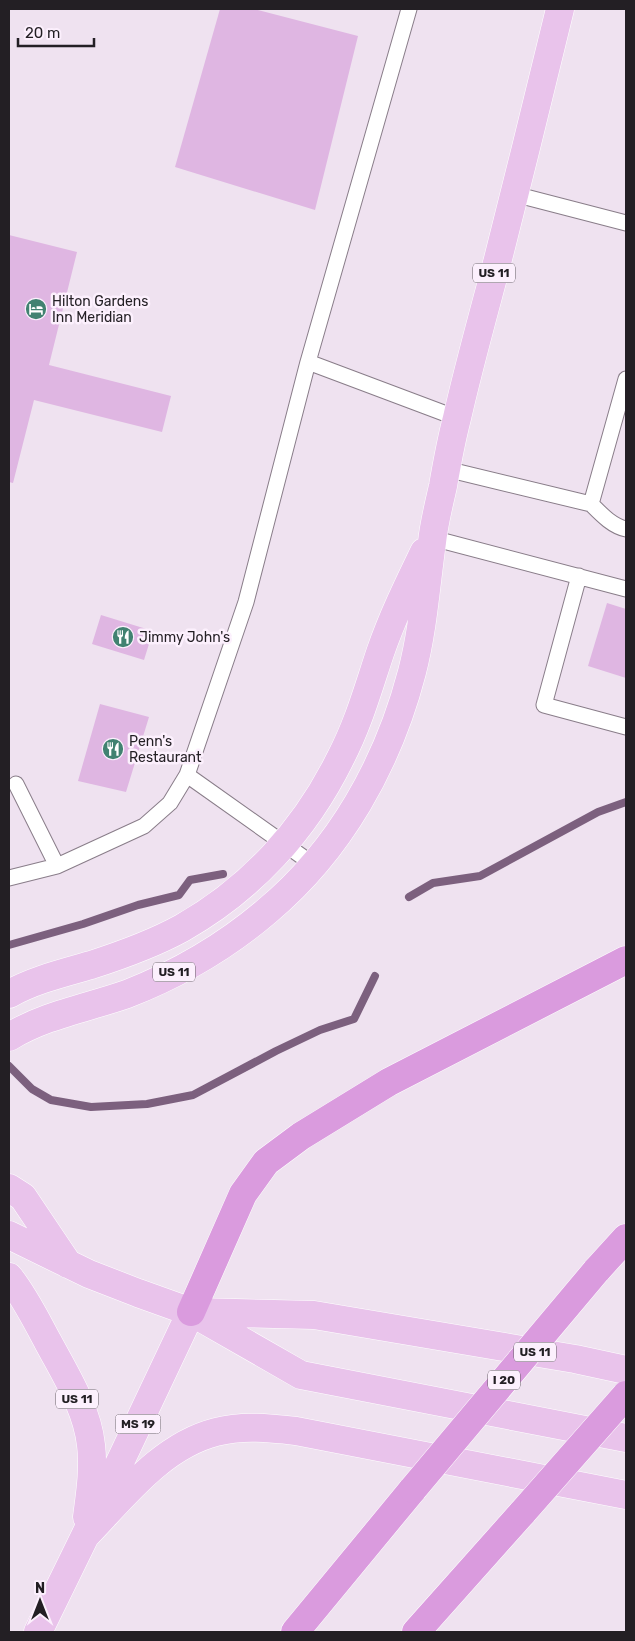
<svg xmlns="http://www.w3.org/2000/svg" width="635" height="1641" viewBox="0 0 635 1641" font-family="Rubik,sans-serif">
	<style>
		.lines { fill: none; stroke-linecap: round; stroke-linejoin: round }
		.stream { stroke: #7c607e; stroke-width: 8 }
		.building { fill: #dfb6e2 }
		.service-casing { stroke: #897d89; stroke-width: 17 }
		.primary-casing { stroke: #fff; stroke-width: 29 }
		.motorway-casing { stroke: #fff; stroke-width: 29 }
		.service { stroke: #fff; stroke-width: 15 }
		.primary { stroke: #e9c3eb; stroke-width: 28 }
		.motorway { stroke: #da9bde; stroke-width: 28 }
		.motorway-bridge-casing { stroke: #fff; stroke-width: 29; stroke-linecap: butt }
		.motorway-bridge { stroke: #da9bde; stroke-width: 28 }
		.labels { text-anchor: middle; stroke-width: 5; stroke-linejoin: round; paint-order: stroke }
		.shield { fill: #fcf0fd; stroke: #645e65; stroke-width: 1 }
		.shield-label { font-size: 12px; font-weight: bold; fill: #231f24 }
		.poi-label { font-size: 14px; fill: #231f24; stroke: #fcf0fd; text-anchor: start }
	</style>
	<rect width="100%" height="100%" fill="#efe2f0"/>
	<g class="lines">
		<path class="stream" d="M409,897L433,883L480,876L598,812L626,802
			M9,945L83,924L138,905L179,895L190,880L223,874
			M9,1066L32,1089L51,1100L91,1107L147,1104L193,1095L276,1051L320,1030L354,1019L375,976"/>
	</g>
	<path class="building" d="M220,9H254L358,36L315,210L175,167Z
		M9,235L77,252L49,365L171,396L162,432L34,400L13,483L9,482Z
		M607,603L626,609V678L588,666Z
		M101,615L153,631L144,660L92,644Z
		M100,704L149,717L126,792L78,781Z"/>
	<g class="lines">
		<g class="service-casing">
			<path id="service" d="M514,194L626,223
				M308,362L457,418
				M446,469L591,504C601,514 612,526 626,529
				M591,504L626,379
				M432,538L626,589
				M579,576L544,705L626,727
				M187,775L314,865
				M16,784L57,866
				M9,878L57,866L144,826L170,803L187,775L246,602L308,362L409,9"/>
		</g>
		<g class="primary-casing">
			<path id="primary" d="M9,994C34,980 63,973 91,965C122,955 153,944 182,928C251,889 305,830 340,759C358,725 368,689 380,653C392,618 408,585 424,552
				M9,1037C45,1015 87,1008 127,994C178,974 226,946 267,911C340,850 388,764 412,672C423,630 426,585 432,542C434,523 439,504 443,486C447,463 451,441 457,418C469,365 484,312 498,259C519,176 540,92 560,9
				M9,1188L23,1197L68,1264
				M9,1235L89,1274L138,1293L191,1312L301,1375L626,1438
				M9,1277C25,1297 36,1320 48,1342C65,1374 87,1408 91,1445C94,1468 90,1494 87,1517
				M195,1312L314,1315L575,1359L626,1370
				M85,1536C123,1497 161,1446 216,1432C242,1425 270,1428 296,1431L626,1495
				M38,1632L85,1536L191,1312"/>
		</g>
		<g class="motorway-casing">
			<path id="motorway" d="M596,1271L626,1238
				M191,1312L243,1194L266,1162L301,1136L389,1082L626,960
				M295,1632L413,1489
				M416,1632L523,1512"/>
		</g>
		<use href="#service" class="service"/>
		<use href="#primary" class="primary"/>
		<use href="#motorway" class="motorway"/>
		<g class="motorway-bridge-casing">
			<path id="motorway-bridge" d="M413,1489L596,1271
				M523,1512L626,1395"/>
		</g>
		<use href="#motorway-bridge" class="motorway-bridge"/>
	</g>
	<defs>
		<g id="hotel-disc" transform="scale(1.125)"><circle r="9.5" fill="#418271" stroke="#fcf0fd"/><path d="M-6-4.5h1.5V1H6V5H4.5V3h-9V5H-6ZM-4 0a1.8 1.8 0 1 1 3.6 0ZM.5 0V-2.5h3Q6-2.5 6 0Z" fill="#fff"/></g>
		<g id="restaurant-disc" transform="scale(1.125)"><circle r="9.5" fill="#418271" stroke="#fcf0fd"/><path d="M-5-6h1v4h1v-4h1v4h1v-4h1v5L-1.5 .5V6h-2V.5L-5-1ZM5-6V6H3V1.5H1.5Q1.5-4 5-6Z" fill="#fff"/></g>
	</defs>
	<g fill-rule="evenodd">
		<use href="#hotel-disc" x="36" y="309"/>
		<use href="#restaurant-disc" x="123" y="637"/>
		<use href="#restaurant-disc" x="113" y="749"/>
	</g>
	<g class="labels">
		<g class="shield">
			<rect x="473" y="263.5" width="42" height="19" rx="4"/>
			<rect x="153" y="962.5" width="42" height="19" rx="4"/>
			<rect x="514" y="1342.5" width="42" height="19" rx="4"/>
			<rect x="488" y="1370.5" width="32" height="19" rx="4"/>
			<rect x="56" y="1389.5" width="42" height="19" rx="4"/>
			<rect x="115.5" y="1414.5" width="45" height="19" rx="4"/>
		</g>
		<g class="shield-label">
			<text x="494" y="277">US 11</text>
			<text x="174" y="976">US 11</text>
			<text x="535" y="1356">US 11</text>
			<text x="504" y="1384">I 20</text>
			<text x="77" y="1403">US 11</text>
			<text x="138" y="1428">MS 19</text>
		</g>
		<g class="poi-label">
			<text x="52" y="306">Hilton Gardens<tspan x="52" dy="16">Inn Meridian</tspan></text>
			<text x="139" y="642">Jimmy John's</text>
			<text x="129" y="746">Penn's<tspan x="129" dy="16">Restaurant</tspan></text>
		</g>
	</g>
	<rect width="635" height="1641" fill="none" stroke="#231f24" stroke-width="20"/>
	<g transform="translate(40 1601)" stroke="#fcf0fd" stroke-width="4" paint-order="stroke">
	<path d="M0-4L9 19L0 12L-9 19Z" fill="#231f24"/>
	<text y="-8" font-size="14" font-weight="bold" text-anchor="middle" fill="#231f24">N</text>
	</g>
	<path d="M18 38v8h76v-8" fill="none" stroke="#231f24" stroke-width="2.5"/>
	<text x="25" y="38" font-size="15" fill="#231f24" stroke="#fcf0fd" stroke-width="4" paint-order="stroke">20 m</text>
</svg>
